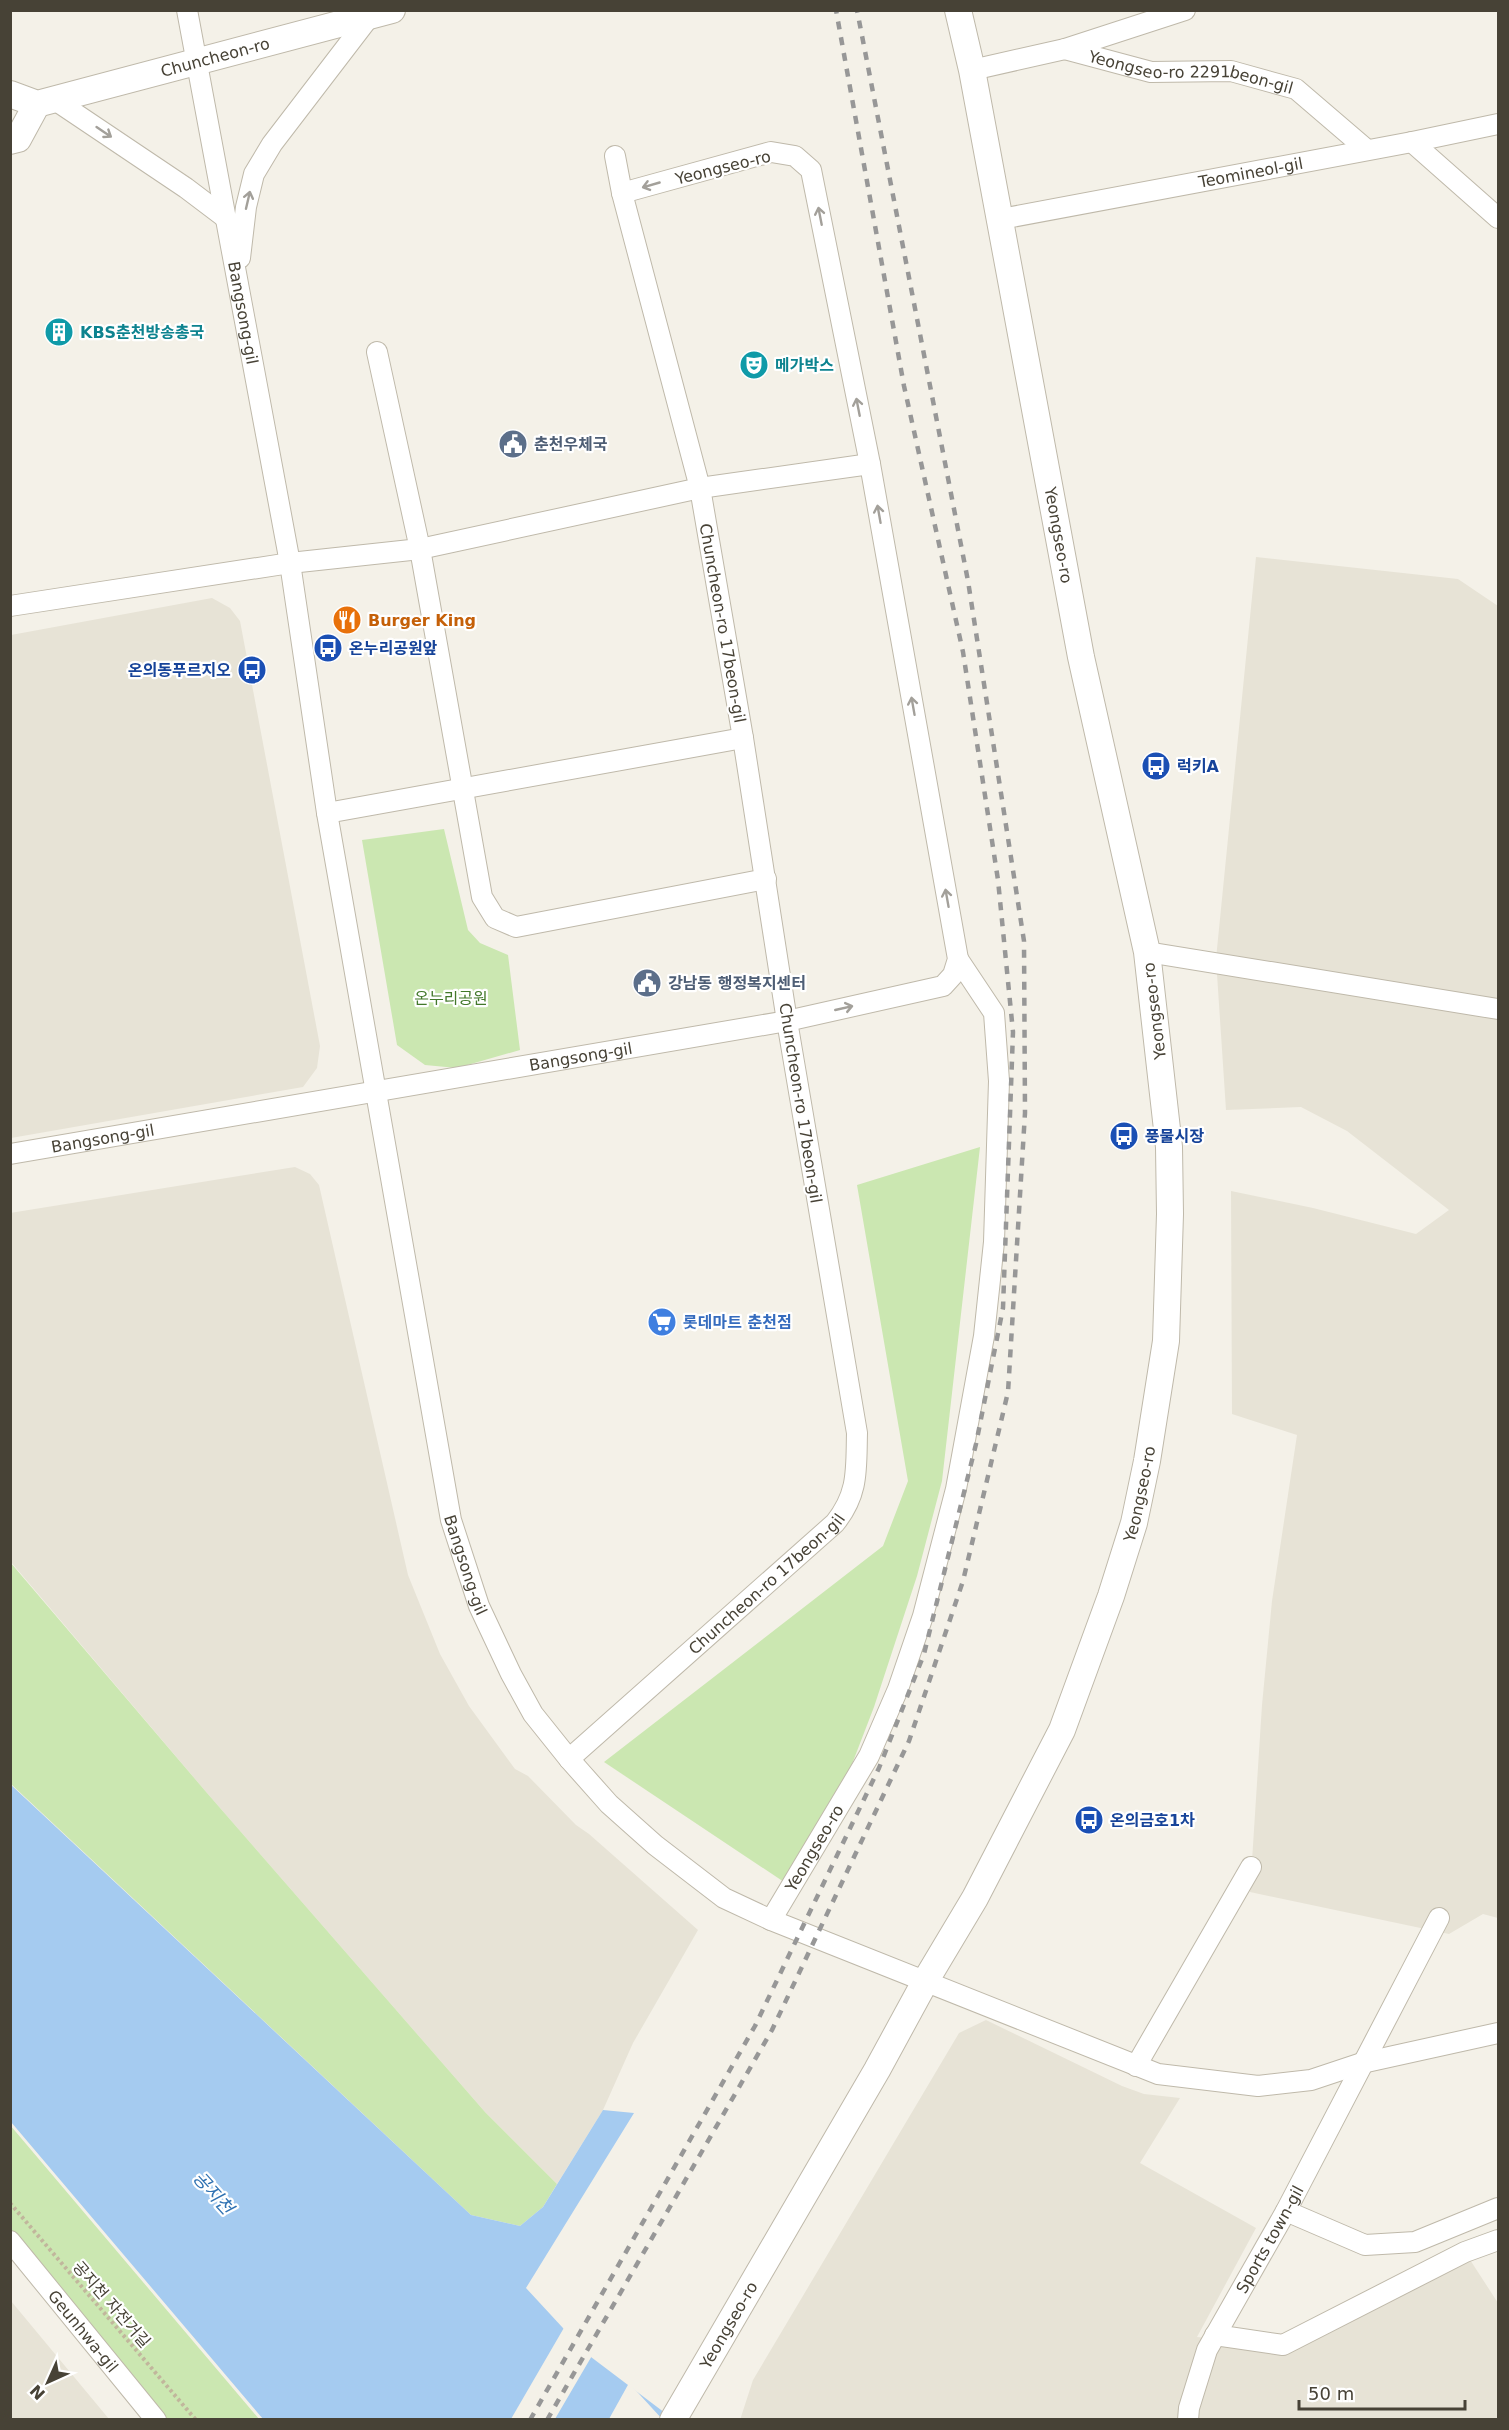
<svg xmlns="http://www.w3.org/2000/svg" width="1509" height="2430" viewBox="0 0 1509 2430" font-family="'DejaVu Sans','Noto Sans KR',sans-serif">
	<style>
		.residential { fill: #e7e3d6 }
		.green { fill: #cbe7b1 }
		.water { fill: #a5cbf0 }
		.pier { fill: #f4f1e8 }
		.lines { fill: none; stroke-linecap: round; stroke-linejoin: round }
		.minor-casing { stroke: #bfb9aa; stroke-width: 22 }
		.tertiary-casing { stroke: #bfb9aa; stroke-width: 28 }
		.path { stroke: #c1b69c; stroke-width: 4; stroke-dasharray: 3 3; stroke-linecap: butt }
		.minor { stroke: #fff; stroke-width: 20 }
		.tertiary { stroke: #fff; stroke-width: 26 }
		.rail { stroke: #979797; stroke-width: 4.5; stroke-dasharray: 8 8; stroke-linecap: butt }
		.oneway { stroke: #a3a09a }
		.labels { text-anchor: middle; stroke-width: 4.5; stroke-linejoin: round; paint-order: stroke }
		.street-label { font-size: 16px; fill: #474236; stroke: #fff }
		.culture-label { font-size: 16px; font-weight: bold; fill: #0d838f; stroke: #fff; text-anchor: start }
		.service-label { font-size: 16px; font-weight: bold; fill: #4e5e75; stroke: #fff; text-anchor: start }
		.food-label { font-size: 16px; font-weight: bold; fill: #c56008; stroke: #fff; text-anchor: start }
		.transit-label { font-size: 16px; font-weight: bold; fill: #164399; stroke: #fff; text-anchor: start }
		.park-label { font-size: 16px; fill: #42782a; stroke: #fff }
		.shop-label { font-size: 16px; font-weight: bold; fill: #366cbe; stroke: #fff; text-anchor: start }
		.water-label { font-size: 18px; font-style: italic; fill: #3072b2; stroke: #fff }
	</style>
	<rect width="100%" height="100%" fill="#f4f1e8"/>
	<path class="residential" d="M1256,557L1458,579L1498,606V1918L1483,1914L1449,1934L1250,1892L1262,1705L1272,1601L1297,1435L1232,1414L1231,1191L1313,1208L1416,1234L1449,1210L1347,1131L1301,1107L1226,1110L1216,959Z
		M212,598L230,608L240,621L320,1046L317,1068L303,1087L11,1138V635Z
		M295,1167L310,1174L319,1185L408,1575L440,1654L469,1706L515,1769L528,1776L576,1825L589,1834L698,1930L633,2043L603,2110L557,2184L485,2112L207,1793L11,1562L10,1213Z
		M986,2020L1122,2086L1144,2094L1180,2098L1140,2163L1256,2228L1197,2337L1283,2345L1465,2252L1498,2303V2419L740,2420L753,2380L959,2033Z
		M10,2301H11L109,2419H11Z"/>
	<path class="green" d="M444,829L468,930L480,943L508,955L520,1050L457,1068L425,1065L397,1045L362,840Z
		M980,1147L942,1481L917,1576L874,1707L832,1816L787,1884L604,1762L883,1546L908,1481L857,1185Z
		M10,1562L207,1793L485,2112L557,2184L543,2207L520,2226L471,2215L11,1784Z
		M10,2125L259,2419H156L11,2241Z"/>
	<path class="water" d="M10,1784L471,2215L520,2226L543,2207L603,2110L634,2113L526,2288L587,2354L673,2419H263L11,2122Z"/>
	<path class="pier" d="M565,2326L593,2354L555,2419H511Z
		M629,2383L663,2420L609,2419Z"/>
	<g class="lines">
		<g class="minor-casing">
			<g id="minor">
				<path id="s1" d="M187,10L290,563L327,813L451,1520L479,1606L511,1674L533,1714L569,1759L609,1804L655,1845L724,1898L771,1920L1158,2074L1258,2086L1311,2080L1362,2063L1498,2033"/>
				<path id="s2" d="M1065,49L1151,72L1231,71L1296,89L1366,149"/>
				<path d="M972,70L1065,49L1185,10"/>
				<path d="M55,100L186,188L227,219"/>
				<path d="M1412,142L1498,218"/>
				<path id="s3" d="M1001,219L1412,142L1498,124"/>
				<path d="M240,258L246,207L254,174L272,144L370,16"/>
				<path d="M377,352L420,549L482,897L495,918L516,927L766,879"/>
				<path d="M10,606L290,563L420,549L700,488L870,464"/>
				<path d="M327,813L743,738"/>
				<path d="M1147,952L1498,1009"/>
				<path id="s4" d="M10,1154L787,1021L943,986L953,975L958,959L870,464L811,170L795,156L771,152L622,193"/>
				<path id="s5" d="M569,1759L835,1523C859,1493 856,1469 857,1433L787,1021L743,738L700,488L622,193L615,156"/>
				<path id="s6" d="M771,1920L869,1756L898,1689L923,1616L956,1489L984,1336L994,1242L999,1081L994,1013L958,959"/>
				<path d="M1136,2066L1251,1867"/>
				<path d="M1286,2211L1365,2245L1415,2242L1498,2208"/>
				<path id="s7" d="M10,2241L156,2420"/>
				<path d="M1215,2335L1283,2345L1465,2252L1498,2240"/>
				<path id="s8" d="M1188,2420L1189,2408L1207,2350L1286,2211L1439,1918"/>
			</g>
		</g>
		<g class="tertiary-casing">
			<g id="tertiary">
				<path id="s9" d="M10,94L37,104L392,10"/>
				<path d="M10,141L18,139L37,104"/>
				<path id="s10" d="M673,2420L877,2070L926,1980L975,1898L1062,1730L1111,1596L1134,1523L1147,1461L1166,1341L1170,1214L1169,1147L1147,952L1081,657L972,70L958,10"/>
			</g>
		</g>
		<path class="path" d="M10,2203L196,2420"/>
		<use href="#minor" class="minor"/>
		<use href="#tertiary" class="tertiary"/>
		<path class="rail" d="M530,2420L755,2026L879,1768L924,1654L976,1444L1003,1308L1013,1032L998,880L963,652L904,386L836,10
			M547,2420L772,2030L909,1741L963,1581L1008,1392L1025,1113L1024,941L968,581L857,10"/>
	</g>
	<defs><path id="oneway-shaft" d="M-6 0H5M1.5-3L5.5 0L1.5 3" fill="none" stroke-width="1.6" stroke-linecap="round" stroke-linejoin="round" transform="scale(1.5)"/></defs>
	<g class="oneway">
		<use href="#oneway-shaft" transform="translate(104 132) rotate(34)"/>
		<use href="#oneway-shaft" transform="translate(651 185) rotate(164)"/>
		<use href="#oneway-shaft" transform="translate(248 200) rotate(-77)"/>
		<use href="#oneway-shaft" transform="translate(820 216) rotate(-101)"/>
		<use href="#oneway-shaft" transform="translate(858 407) rotate(-101)"/>
		<use href="#oneway-shaft" transform="translate(879 514) rotate(-100)"/>
		<use href="#oneway-shaft" transform="translate(913 706) rotate(-100)"/>
		<use href="#oneway-shaft" transform="translate(947 898) rotate(-100)"/>
		<use href="#oneway-shaft" transform="translate(844 1008) rotate(-13)"/>
	</g>
	<defs>
		<g id="building-disc" transform="scale(1.5)"><circle r="9.5" fill="#0f9aa8" stroke="#fff"/><path d="M-4-6H4V6H1V3H-1V6H-4ZM-2.5-4.3h1.7v1.8h-1.7ZM.8-4.3h1.7v1.8H.8ZM-2.5-1h1.7V.8h-1.7ZM.8-1h1.7V.8H.8Z" fill="#fff"/></g>
		<g id="theatre-disc" transform="scale(1.5)"><circle r="9.5" fill="#0f9aa8" stroke="#fff"/><path d="M-5-5.5Q0-4 5-5.5V0Q5 5 0 6Q-5 5-5 0ZM-3.3-2.5H-1v1.5H-3.3ZM1-2.5H3.3v1.5H1ZM-2.8 1Q0 5.5 2.8 1Z" fill="#fff"/></g>
		<g id="civic-disc" transform="scale(1.5)"><circle r="9.5" fill="#5c6f8a" stroke="#fff"/><path d="M-.6-6.5H3V-4.5H.6V-3L4-1V1h2V6H-6V1h2V-1L-.6-3ZM-1.2 2.5V6h2.4V2.5Z" fill="#fff"/></g>
		<g id="restaurant-disc" transform="scale(1.5)"><circle r="9.5" fill="#e8710a" stroke="#fff"/><path d="M-5-6h1v4h1v-4h1v4h1v-4h1v5L-1.5 .5V6h-2V.5L-5-1ZM5-6V6H3V1.5H1.5Q1.5-4 5-6Z" fill="#fff"/></g>
		<g id="bus-disc" transform="scale(1.5)"><circle r="9.5" fill="#1a4fb4" stroke="#fff"/><path d="M-5-6H5V4H4V6H2V4H-2V6H-4V4H-5ZM-3.5-4V0h7V-4ZM-3.5 1.2v1.5H-2V1.2ZM2 1.2v1.5H3.5V1.2Z" fill="#fff"/></g>
		<g id="supermarket-disc" transform="scale(1.5)"><circle r="9.5" fill="#3f7fe0" stroke="#fff"/><path d="M-6-5.5h2.5l.6 2H6L4.5 2H-2.5L-4.4-4H-6ZM-1.5 3.2a1.3 1.3 0 1 0 .1 0ZM3 3.2a1.3 1.3 0 1 0 .1 0Z" fill="#fff"/></g>
	</defs>
	<g fill-rule="evenodd">
		<use href="#building-disc" x="59" y="332"/>
		<use href="#theatre-disc" x="754" y="365"/>
		<use href="#civic-disc" x="513" y="444"/>
		<use href="#restaurant-disc" x="347" y="620"/>
		<use href="#bus-disc" x="328" y="648"/>
		<use href="#bus-disc" x="252" y="670"/>
		<use href="#bus-disc" x="1156" y="766"/>
		<use href="#civic-disc" x="647" y="983"/>
		<use href="#bus-disc" x="1124" y="1136"/>
		<use href="#supermarket-disc" x="662" y="1322"/>
		<use href="#bus-disc" x="1089" y="1820"/>
	</g>
	<g class="labels">
		<g class="street-label">
			<text dy="6" stroke="none"><textPath href="#s9" startOffset="213">Chuncheon-ro</textPath></text>
			<text dy="6" stroke="none"><textPath href="#s2" startOffset="129">Yeongseo-ro 2291beon-gil</textPath></text>
			<text transform="translate(723 167) rotate(-14)" y="6">Yeongseo-ro</text>
			<text dy="6" stroke="none"><textPath href="#s3" startOffset="254">Teomineol-gil</textPath></text>
			<text dy="6" stroke="none"><textPath href="#s1" startOffset="308">Bangsong-gil</textPath></text>
			<text transform="translate(1059 535) rotate(80)" y="6">Yeongseo-ro</text>
			<text transform="translate(723 623) rotate(80)" y="6">Chuncheon-ro 17beon-gil</text>
			<text transform="translate(1154 1011) rotate(-97)" y="6">Yeongseo-ro</text>
			<text dy="6" stroke="none"><textPath href="#s4" startOffset="579">Bangsong-gil</textPath></text>
			<text transform="translate(801 1103) rotate(81)" y="6">Chuncheon-ro 17beon-gil</text>
			<text dy="6" stroke="none"><textPath href="#s4" startOffset="94">Bangsong-gil</textPath></text>
			<text dy="6" stroke="none"><textPath href="#s10" startOffset="1041">Yeongseo-ro</textPath></text>
			<text dy="6" stroke="none"><textPath href="#s1" startOffset="1580">Bangsong-gil</textPath></text>
			<text dy="6" stroke="none"><textPath href="#s5" startOffset="264">Chuncheon-ro 17beon-gil</textPath></text>
			<text dy="6" stroke="none"><textPath href="#s6" startOffset="84">Yeongseo-ro</textPath></text>
			<text dy="6" stroke="none"><textPath href="#s8" startOffset="200">Sports town-gil</textPath></text>
			<text transform="translate(112 2304) rotate(49)" y="6">공지천 자전거길</text>
			<text dy="6" stroke="none"><textPath href="#s10" startOffset="110">Yeongseo-ro</textPath></text>
			<text dy="6" stroke="none"><textPath href="#s7" startOffset="116">Geunhwa-gil</textPath></text>
		</g>
		<g class="culture-label">
			<text x="80" y="338">KBS춘천방송총국</text>
			<text x="775" y="371">메가박스</text>
		</g>
		<g class="service-label">
			<text x="534" y="450">춘천우체국</text>
			<text x="668" y="989">강남동 행정복지센터</text>
		</g>
		<g class="food-label">
			<text x="368" y="626">Burger King</text>
		</g>
		<g class="transit-label">
			<text x="349" y="654">온누리공원앞</text>
			<text x="231" y="676" text-anchor="end">온의동푸르지오</text>
			<text x="1177" y="772">럭키A</text>
			<text x="1145" y="1142">풍물시장</text>
			<text x="1110" y="1826">온의금호1차</text>
		</g>
		<g class="park-label">
			<text x="451" y="1004">온누리공원</text>
		</g>
		<g class="shop-label">
			<text x="683" y="1328">롯데마트 춘천점</text>
		</g>
		<g class="water-label">
			<text transform="translate(213 2193) rotate(48)" y="6">공지천</text>
		</g>
	</g>
	<rect width="1509" height="2430" fill="none" stroke="#474236" stroke-width="24"/>
	<g transform="translate(48 2382) rotate(225)" stroke="#ffffff" stroke-width="4.5" paint-order="stroke">
	<path d="M0-4.5L10 22L0 15L-10 22Z" fill="#474236"/>
	<text y="-9" font-size="16" font-weight="bold" text-anchor="middle" fill="#474236">N</text>
	</g>
	<path d="M1299 2400v9h166v-9" fill="none" stroke="#474236" stroke-width="3"/>
	<text x="1308" y="2400" font-size="18" fill="#474236" stroke="#ffffff" stroke-width="4.5" paint-order="stroke">50 m</text>
</svg>
